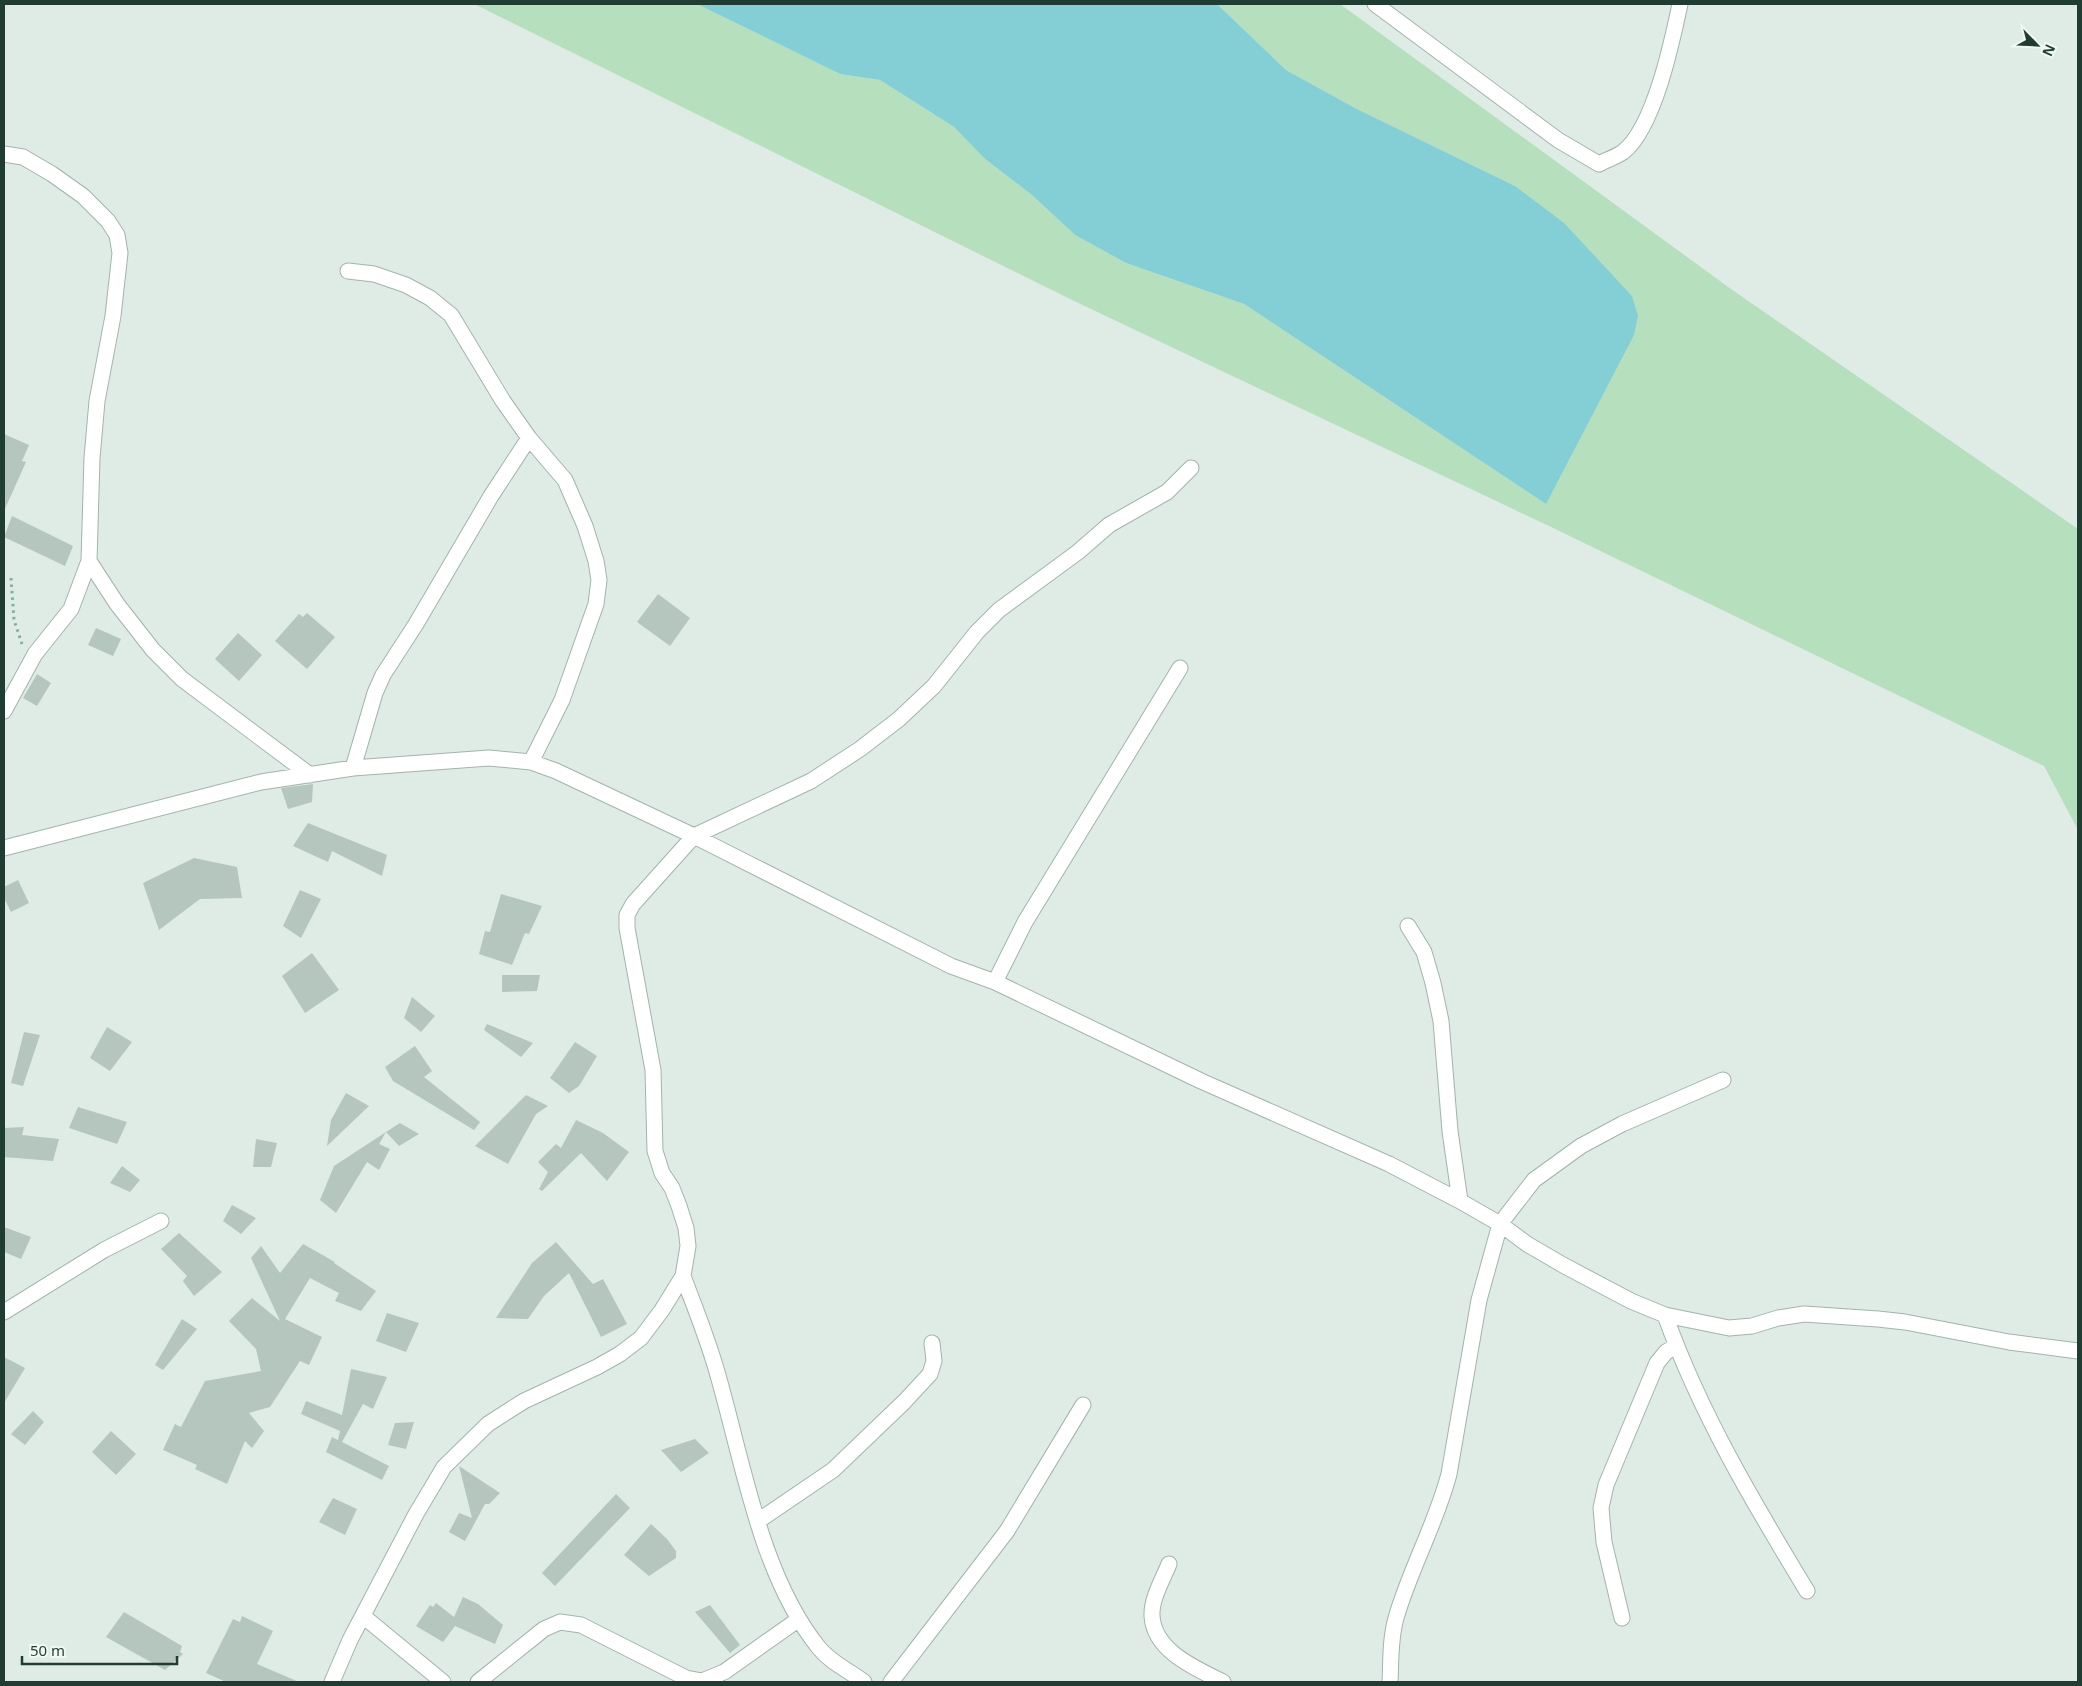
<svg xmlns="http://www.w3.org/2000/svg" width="2082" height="1686" viewBox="0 0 2082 1686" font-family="'Noto Sans',sans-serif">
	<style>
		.green { fill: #b6dfbe }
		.water { fill: #83cfd5 }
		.building { fill: #b4c6be }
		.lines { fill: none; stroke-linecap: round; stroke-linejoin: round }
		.minor-casing { stroke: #a2b4ac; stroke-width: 17 }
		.path { stroke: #7db29d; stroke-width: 3; stroke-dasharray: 2.5 4; stroke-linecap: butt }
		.minor { stroke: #fff; stroke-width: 15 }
	</style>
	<rect width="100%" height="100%" fill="#dfece5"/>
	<path class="green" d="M474,4H697L840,74L880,80L954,127L985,159L1032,195L1075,235L1126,263L1244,304L1546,504L1515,186L1355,108L1286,70L1217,4H1340L1731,289L2078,529V830L2044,766L1551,527L1072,300Z"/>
	<path class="water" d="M697,4H1217L1286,70L1355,108L1515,186L1564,223L1632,296L1638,316L1634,335L1546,504L1244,304L1126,263L1075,235L1032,195L985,159L954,127L880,80L840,74Z"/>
	<path class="building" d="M4,434L29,445L22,461L26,462L4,511Z
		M12,516L73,546L65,566L4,537Z
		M658,594L690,618L670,646L637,622Z
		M307,613L335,637L307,669L275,641L299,614L303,617Z
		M96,628L121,639L113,656L88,645Z
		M238,633L262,655L239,681L215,659Z
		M37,674L51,683L37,706L23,698Z
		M313,784L312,802L288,809L281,788Z
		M308,823L387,855L382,876L332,851L328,862L293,846Z
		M194,858L237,867L242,898L200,899L159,930L143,883Z
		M18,880L29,903L11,912L4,898V887Z
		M300,890L321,899L301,938L283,926Z
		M501,894L542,906L529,934L525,933L512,965L479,954L485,931L490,932Z
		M312,953L339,990L305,1013L282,976Z
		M502,975H540L537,991L502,992Z
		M412,997L435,1016L421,1032L404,1018Z
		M487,1024L533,1043L521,1057L484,1030Z
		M107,1027L132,1042L110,1071L90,1058Z
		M24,1032L40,1035L23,1086L11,1083Z
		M575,1042L597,1056L579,1086L569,1093L550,1078Z
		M415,1046L432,1071L424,1077L480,1122L474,1130L393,1081L385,1067Z
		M346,1093L369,1106L327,1146L331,1120Z
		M526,1095L548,1106L536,1114L508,1164L475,1146Z
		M78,1107L127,1122L117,1144L69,1128Z
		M576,1120L603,1133L629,1152L607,1181L581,1153L542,1191L539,1189L548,1172L538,1162L556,1144L561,1148Z
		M400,1123L419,1134L399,1146L386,1132Z
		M24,1127L22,1135L59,1139L53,1161L4,1157V1128Z
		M386,1132L379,1144L390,1149L379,1170L367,1162L336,1213L320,1200L334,1166Z
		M256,1139L277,1143L271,1167H253Z
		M122,1166L140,1180L130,1192L110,1183Z
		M232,1205L256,1218L241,1234L223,1221Z
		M4,1227L31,1237L21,1259L4,1252Z
		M179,1233L222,1272L194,1296L183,1281L187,1276L161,1249Z
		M556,1242L593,1284L603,1279L627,1324L601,1337L569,1273L544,1296L528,1319L496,1318L532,1263Z
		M303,1244L335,1262L334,1263L376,1291L361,1311L335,1301L339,1293L310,1278L285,1319L322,1337L309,1365L300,1361L270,1407L249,1413L264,1431L252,1448L245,1441L227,1484L195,1469L197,1465L163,1450L175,1424L181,1427L205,1381L261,1371L256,1349L229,1321L252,1298L280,1321L251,1258L261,1246L280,1273Z
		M387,1313L419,1323L406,1352L376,1341Z
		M182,1319L197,1329L163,1370L155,1365Z
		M4,1357L25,1368L4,1403Z
		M351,1369L387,1377L373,1409L363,1404L342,1442L389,1466L382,1480L326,1452L332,1437L338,1440L340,1431L301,1414L306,1401L342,1415Z
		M33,1411L44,1422L25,1445L11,1434Z
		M414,1422L406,1449L388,1445L395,1423Z
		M111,1431L136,1454L116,1475L92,1452Z
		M695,1439L709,1453L681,1472L661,1450Z
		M459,1466L500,1493L489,1504H485L465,1541L449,1532L459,1513L472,1518Z
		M616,1494L630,1508L555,1586L542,1573Z
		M333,1498L357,1509L345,1535L319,1522Z
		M651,1524L667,1539L676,1551V1558L649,1576L624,1555Z
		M463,1597L478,1604L503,1625L495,1644L455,1626L443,1642L416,1626L430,1605L433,1607L436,1603L454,1617Z
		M710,1605L740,1645L730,1653L695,1612Z
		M124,1612L182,1646L180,1652L183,1654L165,1670L106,1637Z
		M242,1616L273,1631L257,1664L299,1682H226L206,1673L233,1619L240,1622Z"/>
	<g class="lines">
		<g class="minor-casing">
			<path id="minor" d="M1375,4L1558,140L1599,164C1606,160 1616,157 1623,152C1654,128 1672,42 1680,4
				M4,154L23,157L52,174L83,196L108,221L117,235L120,253L113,316L97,401L92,458L89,561L71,609L35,654L4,711
				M348,271L374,274L406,285L430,298L451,315L503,401L529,438L565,480L585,526L596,561L599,580L596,604L562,700L531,762
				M89,561L117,604L153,650L182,679L310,775
				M353,768L375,693L383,675L416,624L491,496L529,438
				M694,836L811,781L860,749L899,719L934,686L977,632L999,610L1078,552L1109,525L1167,492L1191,468
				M4,848L261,782L353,768L489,758L531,762L556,771L694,836L951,966L995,982L1201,1081L1389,1164L1460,1201L1500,1224L1527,1244L1563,1265L1631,1301L1665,1315L1729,1328L1752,1326L1778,1318L1804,1314L1878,1319L1905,1322L2009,1342L2078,1351
				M1408,926L1424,952L1433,983L1441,1021L1450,1131L1460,1201
				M995,982L1025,922L1180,668
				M683,1276C695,1308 708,1340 717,1372C743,1461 760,1575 819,1648C831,1663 850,1671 864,1682
				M4,1312L104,1250L161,1221
				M1665,1315C1700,1413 1753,1502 1807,1591
				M758,1521L833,1470L904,1402L930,1374L934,1361L932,1343
				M1169,1564C1163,1579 1151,1599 1152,1616C1154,1651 1195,1668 1223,1682
				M363,1616L443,1682
				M1622,1618L1604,1542L1601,1508L1606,1485L1657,1363L1666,1352L1676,1346
				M332,1682L350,1640L416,1514L444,1467L488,1424L524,1401L597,1367L620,1354L641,1338L662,1310L683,1276L688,1246L686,1228L679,1206L672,1188L662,1173L655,1151L653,1070L627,928V915L633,904L694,836
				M478,1682L544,1629L560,1622L581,1625L686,1678L702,1681L724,1672L799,1619
				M891,1682L1007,1531L1083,1405
				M1390,1682C1391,1661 1390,1639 1396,1618C1410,1569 1436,1524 1449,1474L1479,1300L1500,1224L1534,1180L1581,1146L1622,1124L1723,1080"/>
		</g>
		<path class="path" d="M11,578L14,620L22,644"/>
		<use href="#minor" class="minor"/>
	</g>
	<rect width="2082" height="1686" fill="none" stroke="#1f3d32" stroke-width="10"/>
	<g transform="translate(2037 45) rotate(114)" stroke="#f0f8f3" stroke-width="4" paint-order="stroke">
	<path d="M0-4L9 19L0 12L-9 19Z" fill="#1f3d32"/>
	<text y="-8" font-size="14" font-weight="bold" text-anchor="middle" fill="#1f3d32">N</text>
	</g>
	<path d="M22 1656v8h155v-8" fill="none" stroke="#1f3d32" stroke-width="2.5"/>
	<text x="30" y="1656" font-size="15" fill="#1f3d32" stroke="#f0f8f3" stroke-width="4" paint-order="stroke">50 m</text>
</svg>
